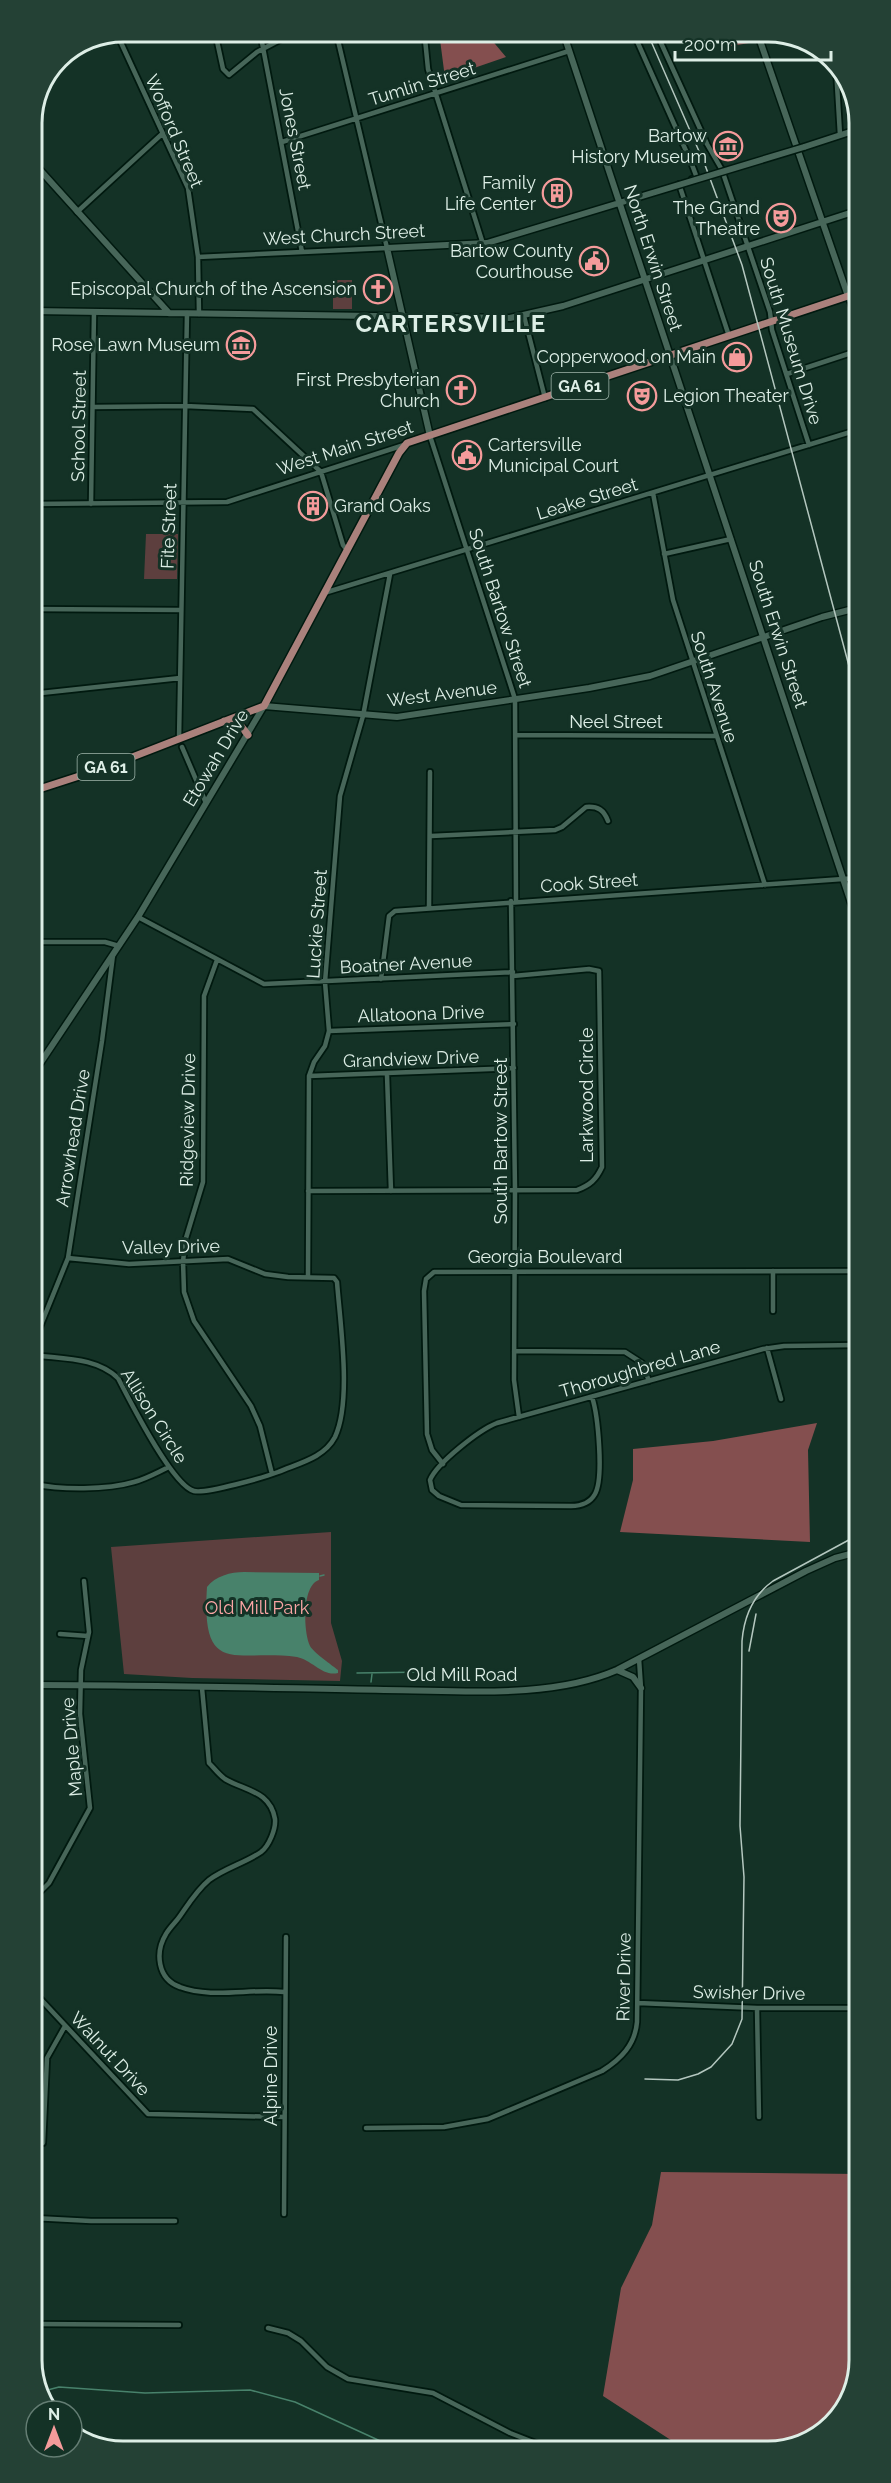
<svg xmlns="http://www.w3.org/2000/svg" width="891" height="2483" viewBox="0 0 891 2483" font-family="Raleway,sans-serif">
	<style>
		.green { fill: #5d3f3e }
		.forest { fill: #844f4f }
		.water { fill: #48826b }
		.lines { fill: none; stroke-linecap: round; stroke-linejoin: round }
		.stream { stroke: #48826b; stroke-width: 1.5 }
		.street-casing { stroke: #00190f; stroke-width: 8 }
		.secondary-casing { stroke: #00190f; stroke-width: 9 }
		.primary-casing { stroke: #00190f; stroke-width: 10 }
		.street { stroke: #476659; stroke-width: 4.5 }
		.secondary { stroke: #476659; stroke-width: 6 }
		.primary { stroke: #aa817c; stroke-width: 7 }
		.rail { stroke: #b4c7bf; stroke-width: 1.5 }
		.secondary-bridge-casing { stroke: #00190f; stroke-width: 9; stroke-linecap: butt }
		.secondary-bridge { stroke: #476659; stroke-width: 6 }
		.labels { text-anchor: middle; stroke-width: 6; stroke-linejoin: round; paint-order: stroke }
		.shield { fill: #143226; stroke: #a1b6ac; stroke-width: 1.5 }
		.shield-label { font-size: 16px; font-weight: bold; fill: #ddeee6 }
		.street-label { font-size: 18px; fill: #ddeee6; stroke: #143226 }
		.poi-label { font-size: 18px; fill: #ddeee6; stroke: #143226; text-anchor: end }
		.park-label { font-size: 18px; fill: #fca6a6; stroke: #143226 }
		.district-label { font-size: 24px; font-weight: bold; letter-spacing: 1.5px; fill: #ddeee6; stroke: #143226 }
		.rim { fill: none; stroke: #ddeee6; stroke-width: 3 }
	</style>
	<rect width="100%" height="100%" fill="#143226"/>
	<path class="green" d="M333,280H352V309H333Z
		M146,534H178L177,579H144Z
		M331,1532V1623L342,1661L340,1681L192,1678L124,1674L111,1547Z"/>
	<path class="forest" d="M439,32H485L506,57L445,78Z
		M730,32H747L749,43L726,47Z
		M817,1423L808,1450L810,1542L620,1532L633,1480V1449L713,1441Z
		M661,2172L859,2174V2361L840,2416L793,2448L680,2446L603,2396L621,2288L652,2225Z"/>
	<path class="water" d="M244,1572L319,1573V1580C302,1585 303,1632 310,1646C313,1652 333,1666 338,1670V1673C323,1677 312,1660 297,1657C235,1649 201,1678 207,1587C215,1576 231,1572 244,1572Z"/>
	<g class="lines">
		<path class="stream" d="M856,709L857,713
			M320,1576L324,1575
			M357,1673L428,1672
			M371,1682L372,1674
			M40,2392L59,2387L145,2393L250,2390L295,2402L400,2450"/>
		<g class="street-casing">
			<path id="street" d="M215,32L223,69L229,75L257,52L295,32
				M260,32L302,252
				M428,32L425,39L428,69L483,244
				M633,32L691,162L697,178L692,179
				M656,32L707,144L722,170L770,312L772,330L809,445
				M117,34L188,188L198,257L199,314
				M836,68L840,135
				M282,142L569,51
				M679,184L729,336
				M77,212L162,134
				M198,257L387,248L336,32
				M848,296L857,321
				M524,316L545,398
				M787,374L857,351
				M93,407L185,406L253,409L321,472L343,545L347,550
				M430,436L515,699L516,901
				M653,493L673,600L765,885
				M32,504L227,502L404,445
				M91,504L94,312
				M664,554L731,539
				M324,593L857,430
				M32,609L180,610
				M32,694L180,678
				M517,735L715,736
				M179,740L187,313
				M182,747L206,803
				M431,836L555,830L562,827L586,807C598,806 604,810 608,821
				M511,901L515,1190L514,1380L519,1417
				M429,908L430,772
				M138,917L264,984L513,972
				M33,942H105L119,946
				M217,960L204,996L203,1182L186,1238L183,1261L184,1292L194,1321L251,1406L260,1426L272,1474
				M381,979L389,916L395,911L857,878
				M329,1031L514,1024
				M387,1075L391,1191
				M309,1076L514,1068
				M308,1191L577,1190C590,1185 596,1180 602,1167L599,971L589,969L513,976
				M773,1271V1311
				M308,1277L309,1076L314,1062L325,1046L329,1031L325,982L340,796L363,716L390,574
				M767,1348L781,1399
				M514,1351L625,1352L642,1363L649,1381
				M33,1355C63,1359 96,1357 118,1378C130,1401 172,1485 194,1491C206,1494 265,1477 278,1472C299,1463 324,1458 335,1437C352,1401 340,1323 337,1282L334,1278L288,1277L265,1274L228,1259L129,1264L68,1258
				M33,1356L38,1332L68,1258L102,1041L113,955
				M592,1397C598,1415 604,1478 595,1494C590,1503 581,1506 571,1506L461,1505L439,1496L432,1490L430,1480C437,1463 479,1430 497,1423L763,1349L784,1346L858,1345
				M443,1464L432,1450L427,1434L424,1291L426,1279L434,1272L858,1271
				M34,1484C61,1490 107,1490 134,1482C146,1479 158,1472 169,1467
				M60,1634L88,1636
				M202,1688L209,1763C214,1768 219,1775 225,1779C246,1791 270,1791 275,1819C276,1829 269,1846 261,1852C245,1863 225,1868 209,1880C197,1890 189,1903 180,1916C176,1922 170,1927 166,1934C155,1952 157,1979 180,1987C212,1999 251,1988 284,1992
				M34,1898L49,1883L90,1808L80,1714L81,1670L89,1632L84,1581
				M34,1992L148,2114L284,2117
				M638,2003L757,2008H859
				M757,2008L759,2117
				M366,2128L444,2127L488,2119L602,2071C621,2059 635,2045 637,2022L641,1688L639,1659
				M43,2143L47,2058L65,2026
				M284,2214L286,1937
				M34,2218L91,2221H175
				M35,2324L179,2325
				M268,2328L288,2333L301,2341L327,2367L348,2379L433,2393L510,2433L551,2449"/>
		</g>
		<g class="secondary-casing">
			<path id="secondary" d="M563,32L857,921
				M757,32L848,296
				M804,147L856,130
				M32,161L169,313
				M32,311L510,318L563,306L856,211
				M430,436L387,248L487,243L639,197
				M33,1074L138,917L264,706L397,717L589,688L650,676L822,617L857,608
				M617,1670L633,1677L641,1688
				M34,1685C150,1685 267,1688 384,1690C458,1690 548,1700 617,1670L806,1571L835,1558L858,1552"/>
		</g>
		<g class="primary-casing">
			<path id="primary" d="M224,721L241,726L248,735
				M33,791L104,768L264,706L399,453L407,443L857,293"/>
		</g>
		<use href="#street" class="street"/>
		<use href="#secondary" class="secondary"/>
		<use href="#primary" class="primary"/>
		<path class="rail" d="M647,32L705,165L742,265L857,696
			M749,1651L756,1614
			M645,2079L678,2080L698,2074L711,2067L732,2044L742,2019L744,1877L740,1826L742,1641C744,1617 752,1596 773,1581L858,1535"/>
		<g class="secondary-bridge-casing">
			<path id="secondary-bridge" d="M639,197L804,147"/>
		</g>
		<use href="#secondary-bridge" class="secondary-bridge"/>
	</g>
	<defs>
		<g id="museum-ring" transform="scale(1.5)"><circle r="9.5" fill="#143226" stroke="#f59b9b" stroke-width="1.5"/><path d="M0-6L6-3V-2H-6V-3ZM-5-1h2V3h-2ZM-1-1h2V3h-2ZM3-1h2V3H3ZM-6 4H6V6H-6Z" fill="#f59b9b"/></g>
		<g id="building-ring" transform="scale(1.5)"><circle r="9.5" fill="#143226" stroke="#f59b9b" stroke-width="1.5"/><path d="M-4-6H4V6H1V3H-1V6H-4ZM-2.5-4.3h1.7v1.8h-1.7ZM.8-4.3h1.7v1.8H.8ZM-2.5-1h1.7V.8h-1.7ZM.8-1h1.7V.8H.8Z" fill="#f59b9b"/></g>
		<g id="theatre-ring" transform="scale(1.5)"><circle r="9.5" fill="#143226" stroke="#f59b9b" stroke-width="1.5"/><path d="M-5-5.5Q0-4 5-5.5V0Q5 5 0 6Q-5 5-5 0ZM-3.3-2.5H-1v1.5H-3.3ZM1-2.5H3.3v1.5H1ZM-2.8 1Q0 5.5 2.8 1Z" fill="#f59b9b"/></g>
		<g id="civic-ring" transform="scale(1.5)"><circle r="9.5" fill="#143226" stroke="#f59b9b" stroke-width="1.5"/><path d="M-.6-6.5H3V-4.5H.6V-3L4-1V1h2V6H-6V1h2V-1L-.6-3ZM-1.2 2.5V6h2.4V2.5Z" fill="#f59b9b"/></g>
		<g id="church-ring" transform="scale(1.5)"><circle r="9.5" fill="#143226" stroke="#f59b9b" stroke-width="1.5"/><path d="M-1.2-6h2.4v3.5h3.3v2.4h-3.3V6h-2.4V-.1h-3.3v-2.4h3.3Z" fill="#f59b9b"/></g>
		<g id="shop-ring" transform="scale(1.5)"><circle r="9.5" fill="#143226" stroke="#f59b9b" stroke-width="1.5"/><path d="M-5-2.5h2.3a2.7 3.5 0 0 1 5.4 0H5L5.5 6h-11ZM-1.5-2.5h3a1.5 2.3 0 0 0-3 0Z" fill="#f59b9b"/></g>
	</defs>
	<g fill-rule="evenodd">
		<use href="#museum-ring" x="728" y="146"/>
		<use href="#building-ring" x="557" y="193"/>
		<use href="#theatre-ring" x="781" y="218"/>
		<use href="#civic-ring" x="594" y="261"/>
		<use href="#church-ring" x="378" y="289"/>
		<use href="#museum-ring" x="241" y="345"/>
		<use href="#shop-ring" x="737" y="357"/>
		<use href="#church-ring" x="461" y="390"/>
		<use href="#theatre-ring" x="642" y="396"/>
		<use href="#civic-ring" x="467" y="455"/>
		<use href="#building-ring" x="313" y="506"/>
	</g>
	<g class="labels">
		<g class="shield">
			<rect x="551.5" y="373" width="57" height="26" rx="4.5"/>
			<rect x="77.5" y="754" width="57" height="26" rx="4.5"/>
		</g>
		<g class="shield-label">
			<text x="580" y="392">GA 61</text>
			<text x="106" y="773">GA 61</text>
		</g>
		<g class="street-label">
			<text transform="translate(422 84) rotate(-17)" y="6">Tumlin Street</text>
			<text transform="translate(174 131) rotate(67)" y="6">Wofford Street</text>
			<text transform="translate(295 139) rotate(79)" y="6">Jones Street</text>
			<text transform="translate(344 235) rotate(-3)" y="6">West Church Street</text>
			<text transform="translate(653 258) rotate(72)" y="6">North Erwin Street</text>
			<text transform="translate(791 341) rotate(73)" y="6">South Museum Drive</text>
			<text transform="translate(79 426) rotate(-89)" y="6">School Street</text>
			<text transform="translate(345 448) rotate(-18)" y="6">West Main Street</text>
			<text transform="translate(587 499) rotate(-17)" y="6">Leake Street</text>
			<text transform="translate(169 526) rotate(-88)" y="6">Fite Street</text>
			<text transform="translate(500 608) rotate(72)" y="6">South Bartow Street</text>
			<text transform="translate(778 634) rotate(72)" y="6">South Erwin Street</text>
			<text transform="translate(714 687) rotate(72)" y="6">South Avenue</text>
			<text transform="translate(442 694) rotate(-7)" y="6">West Avenue</text>
			<text x="616" y="728">Neel Street</text>
			<text transform="translate(216 758) rotate(-59)" y="6">Etowah Drive</text>
			<text transform="translate(589 883) rotate(-4)" y="6">Cook Street</text>
			<text transform="translate(317 924) rotate(-86)" y="6">Luckie Street</text>
			<text transform="translate(406 964) rotate(-3)" y="6">Boatner Avenue</text>
			<text transform="translate(421 1014) rotate(-2)" y="6">Allatoona Drive</text>
			<text transform="translate(411 1059) rotate(-2)" y="6">Grandview Drive</text>
			<text transform="translate(587 1095) rotate(-90)" y="6">Larkwood Circle</text>
			<text transform="translate(188 1120) rotate(-89)" y="6">Ridgeview Drive</text>
			<text transform="translate(73 1138) rotate(-81)" y="6">Arrowhead Drive</text>
			<text transform="translate(501 1141) rotate(-90)" y="6">South Bartow Street</text>
			<text transform="translate(171 1247) rotate(-1)" y="6">Valley Drive</text>
			<text x="545" y="1263">Georgia Boulevard</text>
			<text transform="translate(640 1369) rotate(-16)" y="6">Thoroughbred Lane</text>
			<text transform="translate(154 1416) rotate(58)" y="6">Allison Circle</text>
			<text x="462" y="1681">Old Mill Road</text>
			<text transform="translate(72 1747) rotate(-95)" y="6">Maple Drive</text>
			<text transform="translate(624 1977) rotate(-89)" y="6">River Drive</text>
			<text transform="translate(749 1993) rotate(1)" y="6">Swisher Drive</text>
			<text transform="translate(110 2054) rotate(47)" y="6">Walnut Drive</text>
			<text transform="translate(271 2076) rotate(-90)" y="6">Alpine Drive</text>
		</g>
		<g class="poi-label">
			<text x="707" y="142">Bartow<tspan x="707" dy="21">History Museum</tspan></text>
			<text x="536" y="189">Family<tspan x="536" dy="21">Life Center</tspan></text>
			<text x="760" y="214">The Grand<tspan x="760" dy="21">Theatre</tspan></text>
			<text x="573" y="257">Bartow County<tspan x="573" dy="21">Courthouse</tspan></text>
			<text x="357" y="295">Episcopal Church of the Ascension</text>
			<text x="220" y="351">Rose Lawn Museum</text>
			<text x="716" y="363">Copperwood on Main</text>
			<text x="440" y="386">First Presbyterian<tspan x="440" dy="21">Church</tspan></text>
			<text x="663" y="402" text-anchor="start">Legion Theater</text>
			<text x="488" y="451" text-anchor="start">Cartersville<tspan x="488" dy="21">Municipal Court</tspan></text>
			<text x="334" y="512" text-anchor="start">Grand Oaks</text>
		</g>
		<g class="park-label">
			<text x="257" y="1614">Old Mill Park</text>
		</g>
		<g class="district-label">
			<text x="451" y="332">CARTERSVILLE</text>
		</g>
	</g>
	<path d="M0 0H891V2483H0ZM123 42H768A81 81 0 0 1 849 123V2360A81 81 0 0 1 768 2441H123A81 81 0 0 1 42 2360V123A81 81 0 0 1 123 42Z" fill="#244135" fill-rule="evenodd"/>
	<path class="rim" d="M123 42H768A81 81 0 0 1 849 123V2360A81 81 0 0 1 768 2441H123A81 81 0 0 1 42 2360V123A81 81 0 0 1 123 42Z"/>
	<g transform="translate(54 2429)"><circle r="28" fill="#143226" stroke="#647d73" stroke-width="1.5"/>
	<path d="M0-4.5L10 22L0 15L-10 22Z" fill="#f59b9b"/>
	<text y="-9" font-size="16" font-weight="bold" text-anchor="middle" fill="#ddeee6">N</text>
	</g>
	<path d="M675 51v9h156v-9" fill="none" stroke="#ddeee6" stroke-width="3"/>
	<text x="684" y="51" font-size="18" fill="#ddeee6" stroke="#143226" stroke-width="4.5" paint-order="stroke">200 m</text>
</svg>
